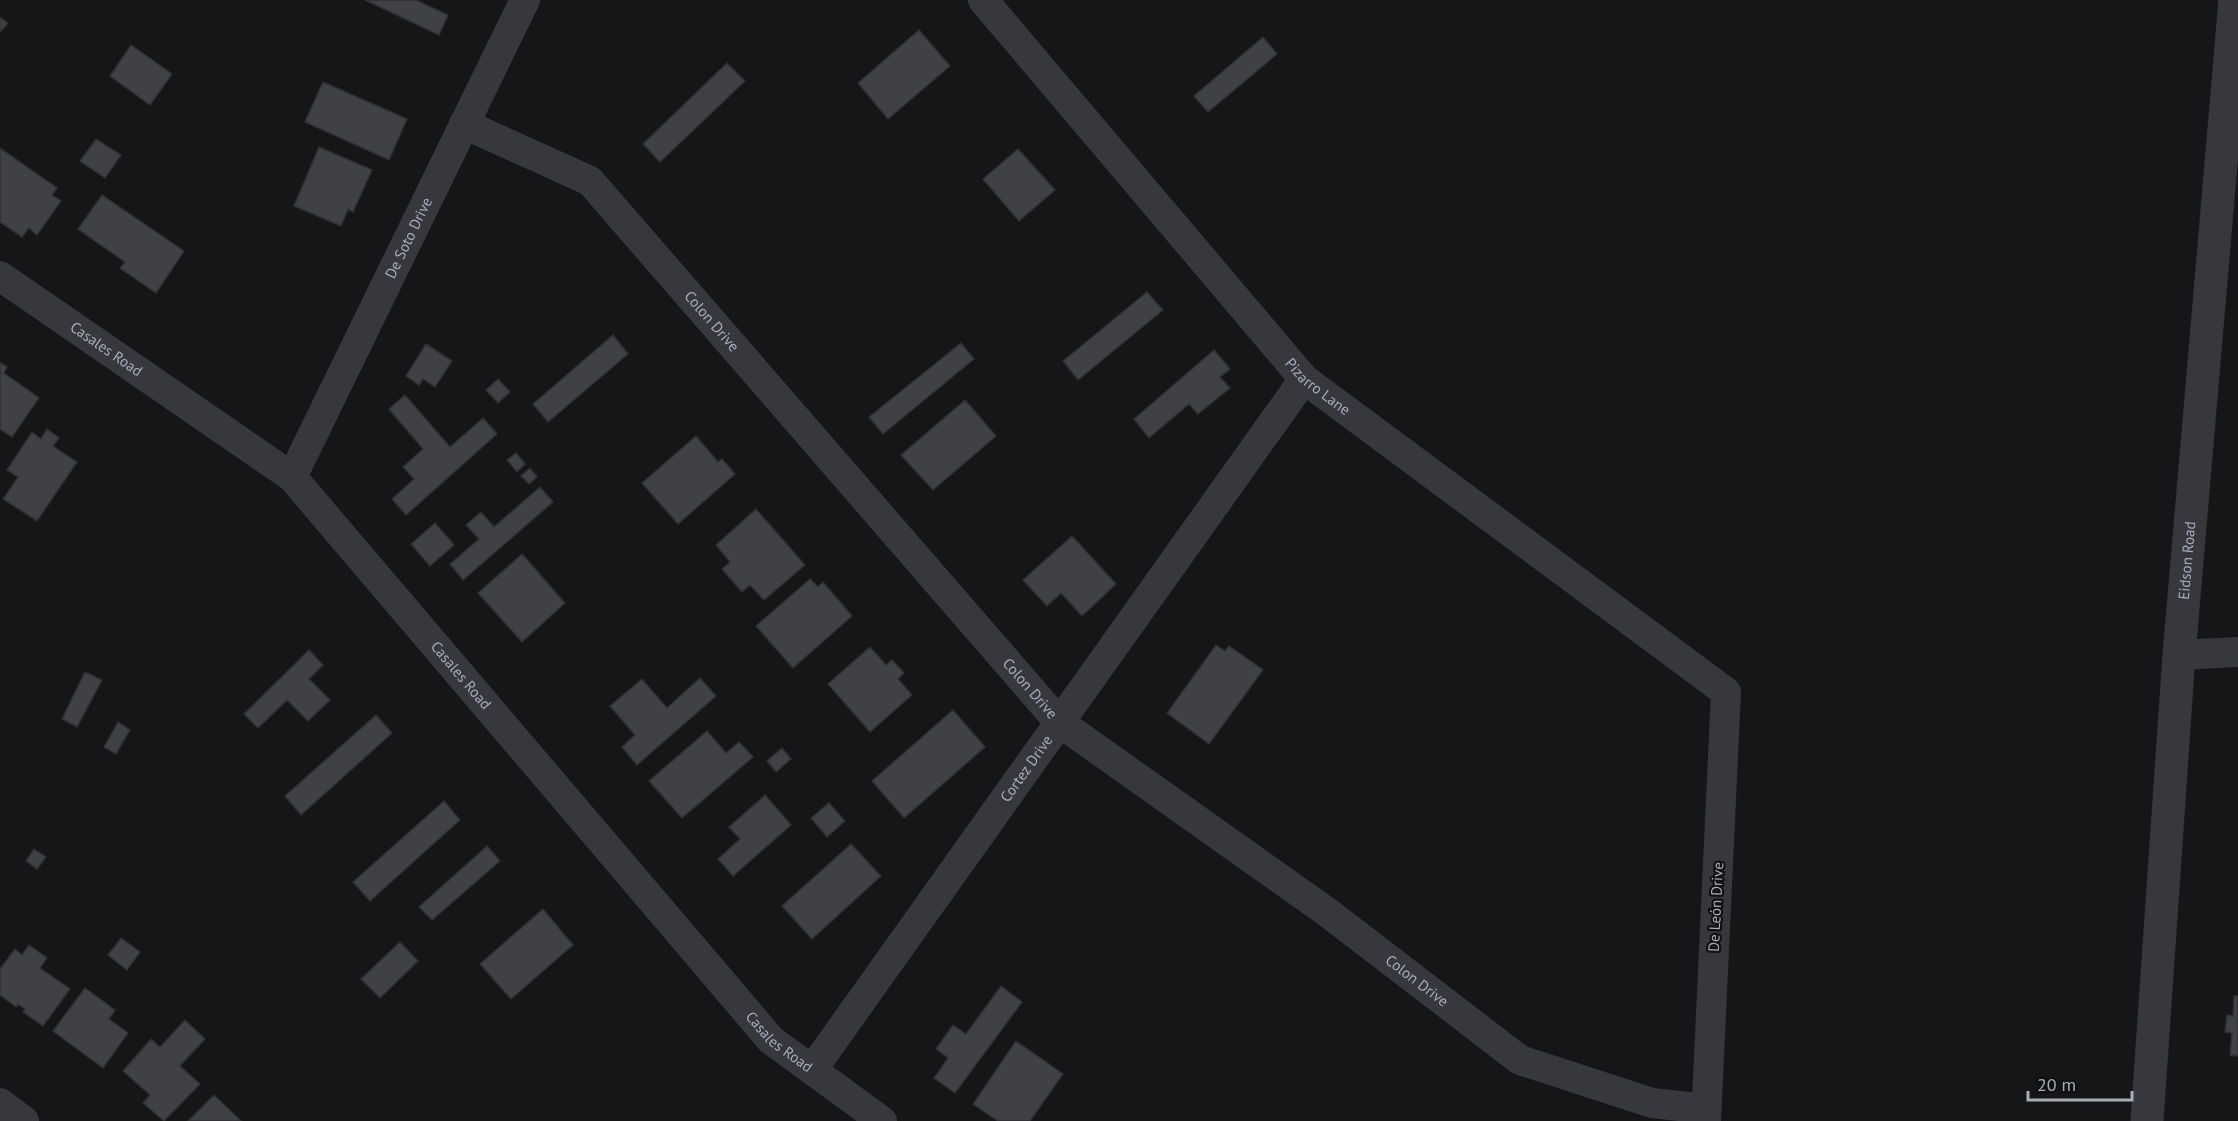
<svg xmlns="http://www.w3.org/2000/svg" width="2238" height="1121" viewBox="0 0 2238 1121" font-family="'PT Sans',sans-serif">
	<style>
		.building { fill: #404145; stroke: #303034; stroke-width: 1.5 }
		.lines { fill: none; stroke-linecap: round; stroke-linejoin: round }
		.minor { stroke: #37383d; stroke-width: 30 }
		.tertiary { stroke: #37383d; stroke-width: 33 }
		.labels { text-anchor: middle; stroke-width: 4.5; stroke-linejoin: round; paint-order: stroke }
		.street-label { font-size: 15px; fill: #a8adb8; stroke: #111113 }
	</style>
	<rect width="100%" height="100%" fill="#161618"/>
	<path class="building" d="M365,0H416L448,15L439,35Z
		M0,17L8,23L0,32Z
		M919,30L950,66L888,119L858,83Z
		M1263,37L1277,54L1208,112L1194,96Z
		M131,45L172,74L150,105L110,76Z
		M727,63L745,81L660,162L643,144Z
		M323,82L407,119L389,160L305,122Z
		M96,139L121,155L105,178L80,161Z
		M319,147L372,170L353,212L348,209L341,226L294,206Z
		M0,148L57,188L52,195L61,201L37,235L29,228L22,237L0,222Z
		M1018,149L1055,190L1019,221L983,179Z
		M102,195L184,251L156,293L120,268L125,262L78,229Z
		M1147,292L1163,310L1078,380L1063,361Z
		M613,335L628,354L548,422L533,404Z
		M961,343L974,359L883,434L869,417Z
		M426,344L452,361L435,387L423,379L419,385L406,376Z
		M1214,350L1230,369L1220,377L1230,388L1198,414L1189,404L1149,438L1134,419Z
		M0,362L7,367L4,373L39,398L12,437L0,429Z
		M498,379L510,392L498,403L486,390Z
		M405,395L450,447L483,418L497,434L406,515L392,499L414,479L403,467L423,449L389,409Z
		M965,400L996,436L933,490L901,455Z
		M47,429L59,438L53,446L77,462L37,521L3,499L18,477L7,470L32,432L41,439Z
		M696,436L718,462L722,459L735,474L678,524L642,483Z
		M516,453L525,464L517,472L507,460Z
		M530,468L537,477L529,484L521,476Z
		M540,487L553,502L463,580L450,564L479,539L466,525L481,512L494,527Z
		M756,509L805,565L764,600L750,585L742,592L722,569L730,562L716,545Z
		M435,523L454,545L430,566L411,544Z
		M1072,536L1116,584L1082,616L1061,593L1047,606L1023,580Z
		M522,554L565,603L522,642L478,593Z
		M810,579L818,587L823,582L852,616L793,668L756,626Z
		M1216,645L1225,651L1229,646L1263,670L1209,744L1167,713Z
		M870,647L886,665L892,660L904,673L898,679L912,695L870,732L828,684Z
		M309,650L323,665L309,679L330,700L308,721L287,700L258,728L244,714Z
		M85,672L102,680L77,727L62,719Z
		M700,678L716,696L637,765L622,747L635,735L610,706L642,679L667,708Z
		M953,710L985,747L904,818L872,781Z
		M376,715L392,733L301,815L285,796Z
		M118,722L130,730L116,754L104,747Z
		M707,731L726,753L739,742L753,757L682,818L649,781Z
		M782,748L791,759L776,772L767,761Z
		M765,795L791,825L733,876L718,859L740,839L729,827Z
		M444,801L460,820L370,901L353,882Z
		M829,803L845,821L827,837L811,818Z
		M851,844L881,876L812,939L782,906Z
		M487,846L500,861L432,920L419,907Z
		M34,849L46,857L37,869L26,861Z
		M543,909L573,945L511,999L480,964Z
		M121,938L140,952L127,970L108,955Z
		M400,942L418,961L380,998L361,979Z
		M29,945L47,958L40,968L70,989L43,1026L23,1012L25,1009L18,1004L16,1007L0,995V969L15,949L22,955Z
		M1001,986L1022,1002L955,1093L934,1078L948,1058L936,1049L953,1025L966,1034Z
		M85,988L115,1010L109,1019L128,1033L103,1068L53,1031Z
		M2234,996H2238V1056L2230,1055L2232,1033L2225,1032L2227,1015L2233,1016Z
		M185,1020L205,1039L180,1066L200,1084L164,1121L143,1103L150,1095L123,1071L151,1039L160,1047Z
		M1016,1041L1063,1074L1030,1121H998L973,1104Z
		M214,1095L241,1121H188Z"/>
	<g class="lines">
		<g class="minor">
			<path id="s1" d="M983,0L1304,379L1726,692L1706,1121"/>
			<path id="s2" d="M464,124L590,181L1059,722L1327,912L1520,1060L1652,1103L1706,1109"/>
			<path id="s3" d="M0,276L292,477L771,1040L882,1121"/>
			<path id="s4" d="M292,477L525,0"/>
			<path d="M2179,655L2238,652"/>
			<path id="s5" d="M812,1070L1304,379"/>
			<path d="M0,1103L24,1121"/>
		</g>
		<path class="tertiary" id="s6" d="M2147,1121L2179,655L2235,0"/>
	</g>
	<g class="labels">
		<g class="street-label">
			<text dy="5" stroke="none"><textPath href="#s4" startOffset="266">De Soto Drive</textPath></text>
			<text dy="5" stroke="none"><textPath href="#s2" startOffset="324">Colon Drive</textPath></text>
			<text dy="5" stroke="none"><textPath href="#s3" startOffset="129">Casales Road</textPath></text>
			<text dy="5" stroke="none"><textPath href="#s1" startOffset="512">Pizarro Lane</textPath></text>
			<text dy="5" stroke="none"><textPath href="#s6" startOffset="562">Eidson Road</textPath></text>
			<text dy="5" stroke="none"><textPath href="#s3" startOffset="615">Casales Road</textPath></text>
			<text dy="5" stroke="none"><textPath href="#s2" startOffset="810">Colon Drive</textPath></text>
			<text dy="5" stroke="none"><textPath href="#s5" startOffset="370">Cortez Drive</textPath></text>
			<text transform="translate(1716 907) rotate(-87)" y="5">De León Drive</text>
			<text dy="5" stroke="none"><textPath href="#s2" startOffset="1296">Colon Drive</textPath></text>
			<text dy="5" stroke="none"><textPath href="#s3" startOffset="1101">Casales Road</textPath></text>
		</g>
	</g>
	<path d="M2028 1091v9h104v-9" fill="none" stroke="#a8adb8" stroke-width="3"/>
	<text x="2037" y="1091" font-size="18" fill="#a8adb8" stroke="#111113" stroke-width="4.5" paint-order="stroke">20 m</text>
</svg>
